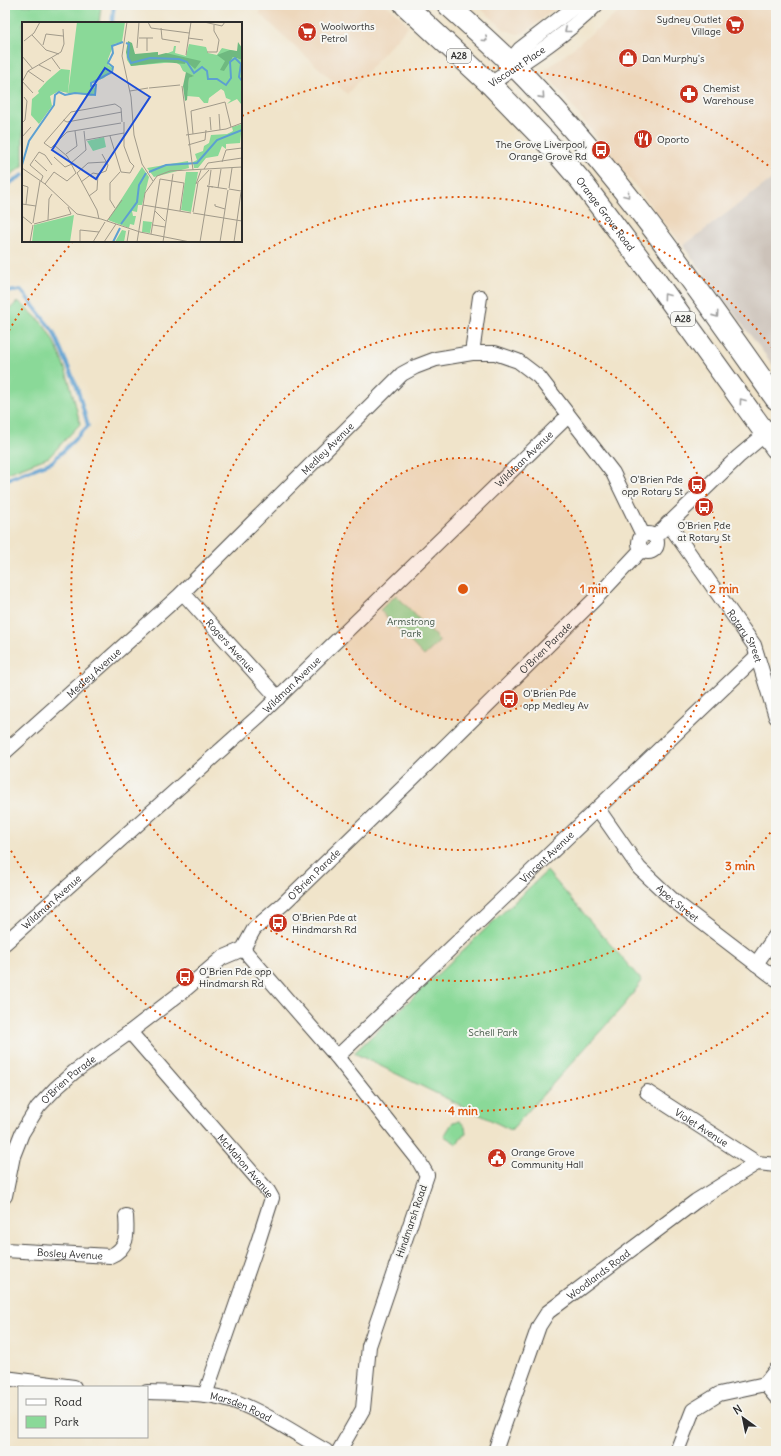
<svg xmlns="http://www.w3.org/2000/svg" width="781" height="1456" viewBox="0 0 781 1456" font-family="Delius,sans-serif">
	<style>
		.built { fill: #edd7bb }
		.industrial { fill: #ccc2b9 }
		.green { fill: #8ad998; stroke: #5a8262 }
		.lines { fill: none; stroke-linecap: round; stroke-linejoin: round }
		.stream { stroke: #5da0d1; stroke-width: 3.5 }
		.minor-casing { stroke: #494743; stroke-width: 16 }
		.highway-casing { stroke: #494743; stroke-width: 23 }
		.minor { stroke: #fff; stroke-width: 14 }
		.highway { stroke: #fff; stroke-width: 21 }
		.oneway { stroke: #a0a0a0 }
		.ring { fill: none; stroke: #df570e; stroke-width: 2; stroke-dasharray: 2 4 }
		.labels { text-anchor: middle; stroke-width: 4; stroke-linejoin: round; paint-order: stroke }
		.shield { fill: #f6f6f2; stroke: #686867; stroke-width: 1 }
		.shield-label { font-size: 9px; font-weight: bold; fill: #2b2b2b }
		.poi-label { font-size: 10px; fill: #2b2b2b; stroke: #f6f6f2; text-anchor: start }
		.street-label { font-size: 10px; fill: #2b2b2b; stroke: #f6f6f2 }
		.park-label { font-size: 10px; fill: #435646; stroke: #f6f6f2 }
		.inset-river { fill: none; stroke: #5da0d1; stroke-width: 2 }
		.inset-road { fill: none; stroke: #a19a8a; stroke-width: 1 }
		.view { fill: #1d4ed8; fill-opacity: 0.15; stroke: #1d4ed8; stroke-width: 2 }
		.inset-edge { fill: none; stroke: #2b2b2b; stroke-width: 2 }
		.centre { fill: #df570e; stroke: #f6f6f2; stroke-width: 2 }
		.ring-label { font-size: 12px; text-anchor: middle; font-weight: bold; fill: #df570e; stroke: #f6f6f2; stroke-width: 4; stroke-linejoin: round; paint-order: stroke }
	</style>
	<rect width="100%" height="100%" fill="#f6f6f2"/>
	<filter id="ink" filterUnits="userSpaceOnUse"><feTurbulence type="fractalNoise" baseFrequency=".025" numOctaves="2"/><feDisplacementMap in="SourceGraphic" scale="8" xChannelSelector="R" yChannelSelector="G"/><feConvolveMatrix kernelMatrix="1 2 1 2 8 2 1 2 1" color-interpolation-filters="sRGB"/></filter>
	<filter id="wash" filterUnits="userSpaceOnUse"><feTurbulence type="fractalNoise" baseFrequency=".012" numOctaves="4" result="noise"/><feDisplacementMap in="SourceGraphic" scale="16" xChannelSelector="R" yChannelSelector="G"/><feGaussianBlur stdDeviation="0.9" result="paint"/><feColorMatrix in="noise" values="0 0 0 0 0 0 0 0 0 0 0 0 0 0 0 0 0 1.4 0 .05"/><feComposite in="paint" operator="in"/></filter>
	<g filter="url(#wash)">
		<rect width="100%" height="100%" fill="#f0e4ca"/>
		<path class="built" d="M267,5H387L409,25L347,94L259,13Z
			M477,5H560L532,27L523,33L518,34L505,30Z
			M628,5H776V176L683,246L544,71Z"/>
		<path class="industrial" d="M776,176V369L683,246Z"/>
		<path class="green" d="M5,5L101,6L99,23H23V166L5,179Z
			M18,301C25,307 32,313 39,320C61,343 73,393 80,424L49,457L5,474V314Z
			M396,595L440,641L424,656L380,610Z
			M547,871L642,981L625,1004L511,1130L354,1053Z
			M460,1121L465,1127L466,1134L461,1137L457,1144L444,1136L453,1122Z"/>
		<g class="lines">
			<path class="stream" d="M112,23L114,5
				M5,186L23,175
				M5,297L7,292L21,290L53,331L77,387L88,426L52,462L5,480"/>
		</g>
	</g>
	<g filter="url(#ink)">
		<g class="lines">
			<g class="minor-casing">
				<g id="minor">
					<path d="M505,67L520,49L577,5"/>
					<path id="s1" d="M490,84C527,60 565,36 596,5"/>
					<path d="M472,353L480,297"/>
					<path id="s2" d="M668,523L754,645L776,717"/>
					<circle cx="648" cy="543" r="9"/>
					<path d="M655,537L738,457L776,425"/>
					<path id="s3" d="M183,593L278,698"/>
					<path id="s4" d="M5,752L179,596L387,389L402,374L415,367L436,359L472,353H495L518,361L539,377L613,473L643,535"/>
					<path id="s5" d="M598,809L639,868L674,901L776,979"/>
					<path id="s6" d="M5,943L260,715L568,416"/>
					<path d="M243,949L337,1057L417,1158L427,1175L369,1346L363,1409L339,1451"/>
					<path d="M756,964L776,935"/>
					<path id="s7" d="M130,1032L268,1191L272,1198L258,1242L205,1395"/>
					<path id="s8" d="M337,1057L757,656"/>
					<path id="s9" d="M647,1092L757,1163"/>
					<path id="s10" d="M5,1196L13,1156L22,1133L38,1107L55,1089L74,1072L130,1032L187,988L222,958L243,949L254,929L283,904L413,778L596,598L641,550"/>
					<path id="s11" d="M5,1250L110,1256C129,1248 127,1233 126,1216"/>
					<path d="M5,1378L74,1387"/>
					<path d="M765,1384L776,1397"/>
					<path id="s12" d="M147,1392C172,1393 199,1392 223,1398C254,1405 297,1435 326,1451"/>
					<path id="s13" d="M495,1451L539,1326L548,1312L696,1201L757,1163L776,1165"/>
					<path d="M677,1451L693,1410L719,1394L765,1384L776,1370"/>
				</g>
			</g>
			<g class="highway-casing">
				<g id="highway">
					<path id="s14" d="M405,5L490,84L557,153L581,181L648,270L776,448"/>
					<path d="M448,5C475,29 502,53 527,79C621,177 698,289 776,399"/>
				</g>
			</g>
			<use href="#minor" class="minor"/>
			<use href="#highway" class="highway"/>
		</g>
		<defs><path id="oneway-chevron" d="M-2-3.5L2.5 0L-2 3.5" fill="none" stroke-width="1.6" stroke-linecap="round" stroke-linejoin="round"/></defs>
		<g class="oneway">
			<use href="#oneway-chevron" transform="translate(567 30) rotate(142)"/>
			<use href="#oneway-chevron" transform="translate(485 39) rotate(42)"/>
			<use href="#oneway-chevron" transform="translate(542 96) rotate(48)"/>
			<use href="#oneway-chevron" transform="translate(627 195) rotate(52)"/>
			<use href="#oneway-chevron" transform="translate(666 296) rotate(-126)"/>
			<use href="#oneway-chevron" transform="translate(716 315) rotate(55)"/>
			<use href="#oneway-chevron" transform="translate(742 401) rotate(-126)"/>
		</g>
	</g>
	<circle cx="463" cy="589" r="131" fill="#df570e" fill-opacity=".12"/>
	<g class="ring">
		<circle cx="463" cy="589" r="131"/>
		<circle cx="463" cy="589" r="261"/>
		<path d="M774 828A392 392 0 1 1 774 350"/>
		<path d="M773 1009A522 522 0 0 1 6 842M6 336A522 522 0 0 1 72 243M242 116A522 522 0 0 1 773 169"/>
	</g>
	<defs>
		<g id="supermarket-disc" transform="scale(1)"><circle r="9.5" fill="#c8321e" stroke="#f6f6f2"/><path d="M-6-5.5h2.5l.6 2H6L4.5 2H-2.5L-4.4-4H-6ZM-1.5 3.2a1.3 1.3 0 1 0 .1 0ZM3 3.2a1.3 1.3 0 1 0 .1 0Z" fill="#fff"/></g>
		<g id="shop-disc" transform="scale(1)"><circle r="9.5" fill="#c8321e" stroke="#f6f6f2"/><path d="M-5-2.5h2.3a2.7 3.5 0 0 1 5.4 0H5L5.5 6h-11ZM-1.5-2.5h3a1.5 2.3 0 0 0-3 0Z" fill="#fff"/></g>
		<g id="pharmacy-disc" transform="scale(1)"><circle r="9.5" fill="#c8321e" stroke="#f6f6f2"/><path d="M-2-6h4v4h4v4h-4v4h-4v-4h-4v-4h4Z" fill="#fff"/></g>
		<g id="restaurant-disc" transform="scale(1)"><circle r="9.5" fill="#c8321e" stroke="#f6f6f2"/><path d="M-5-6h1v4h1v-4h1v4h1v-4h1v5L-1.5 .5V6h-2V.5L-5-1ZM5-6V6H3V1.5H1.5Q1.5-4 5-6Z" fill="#fff"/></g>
		<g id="bus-disc" transform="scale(1)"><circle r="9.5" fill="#c8321e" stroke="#f6f6f2"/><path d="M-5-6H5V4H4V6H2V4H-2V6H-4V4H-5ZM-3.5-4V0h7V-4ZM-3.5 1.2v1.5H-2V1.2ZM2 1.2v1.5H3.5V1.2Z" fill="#fff"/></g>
		<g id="civic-disc" transform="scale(1)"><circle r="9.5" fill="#c8321e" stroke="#f6f6f2"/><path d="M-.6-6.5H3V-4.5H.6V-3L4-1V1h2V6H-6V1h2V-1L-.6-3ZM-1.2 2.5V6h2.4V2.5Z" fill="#fff"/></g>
	</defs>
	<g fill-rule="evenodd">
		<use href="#supermarket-disc" x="735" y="25"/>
		<use href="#supermarket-disc" x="307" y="32"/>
		<use href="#shop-disc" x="628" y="58"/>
		<use href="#pharmacy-disc" x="689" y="94"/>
		<use href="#restaurant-disc" x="643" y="139"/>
		<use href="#bus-disc" x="601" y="150"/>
		<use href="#bus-disc" x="697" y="485"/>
		<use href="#bus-disc" x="704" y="507"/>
		<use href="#bus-disc" x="509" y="699"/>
		<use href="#bus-disc" x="278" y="923"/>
		<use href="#bus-disc" x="185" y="977"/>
		<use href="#civic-disc" x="497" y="1158"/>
	</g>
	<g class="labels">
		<g class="shield">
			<rect x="447" y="49" width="24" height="14" rx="3"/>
			<rect x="671" y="312" width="24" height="14" rx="3"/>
		</g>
		<g class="shield-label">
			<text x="459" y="59">A28</text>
			<text x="683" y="322">A28</text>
		</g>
		<g class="poi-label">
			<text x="721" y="23" text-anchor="end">Sydney Outlet<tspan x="721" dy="12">Village</tspan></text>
			<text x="321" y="30">Woolworths<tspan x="321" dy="12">Petrol</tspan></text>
			<text x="642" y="62">Dan Murphy's</text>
			<text x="703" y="92">Chemist<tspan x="703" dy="12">Warehouse</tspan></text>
			<text x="657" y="143">Oporto</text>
			<text x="587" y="148" text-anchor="end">The Grove Liverpool,<tspan x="587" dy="12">Orange Grove Rd</tspan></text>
			<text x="683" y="483" text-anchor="end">O'Brien Pde<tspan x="683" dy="12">opp Rotary St</tspan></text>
			<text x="704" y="529" text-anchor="middle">O'Brien Pde<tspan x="704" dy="12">at Rotary St</tspan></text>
			<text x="523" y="697">O'Brien Pde<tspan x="523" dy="12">opp Medley Av</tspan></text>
			<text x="292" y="921">O'Brien Pde at<tspan x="292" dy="12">Hindmarsh Rd</tspan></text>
			<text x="199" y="975">O'Brien Pde opp<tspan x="199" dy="12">Hindmarsh Rd</tspan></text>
			<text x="511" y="1156">Orange Grove<tspan x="511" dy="12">Community Hall</tspan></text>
		</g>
		<g class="street-label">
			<text dy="4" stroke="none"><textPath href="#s1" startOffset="32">Viscount Place</textPath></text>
			<text dy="4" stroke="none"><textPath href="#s14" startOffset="290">Orange Grove Road</textPath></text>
			<text dy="4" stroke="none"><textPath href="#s4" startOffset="443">Medley Avenue</textPath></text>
			<text dy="4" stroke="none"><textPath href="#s6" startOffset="710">Wildman Avenue</textPath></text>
			<text dy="4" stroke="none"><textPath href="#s2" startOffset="137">Rotary Street</textPath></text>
			<text dy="4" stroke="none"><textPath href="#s3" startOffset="71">Rogers Avenue</textPath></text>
			<text dy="4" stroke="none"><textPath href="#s10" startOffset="784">O'Brien Parade</textPath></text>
			<text dy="4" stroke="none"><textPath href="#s4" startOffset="119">Medley Avenue</textPath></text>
			<text dy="4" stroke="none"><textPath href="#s6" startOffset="386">Wildman Avenue</textPath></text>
			<text dy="4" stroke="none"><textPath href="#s8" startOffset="290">Vincent Avenue</textPath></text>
			<text dy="4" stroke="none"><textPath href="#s10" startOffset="460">O'Brien Parade</textPath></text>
			<text dy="4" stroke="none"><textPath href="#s6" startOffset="62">Wildman Avenue</textPath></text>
			<text dy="4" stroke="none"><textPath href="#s5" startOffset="124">Apex Street</textPath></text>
			<text dy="4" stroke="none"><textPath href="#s10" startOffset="137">O'Brien Parade</textPath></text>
			<text dy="4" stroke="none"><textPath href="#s9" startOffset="65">Violet Avenue</textPath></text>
			<text dy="4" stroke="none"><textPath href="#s7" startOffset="177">McMahon Avenue</textPath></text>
			<text transform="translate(411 1221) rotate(-71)" y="4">Hindmarsh Road</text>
			<text dy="4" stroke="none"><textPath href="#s11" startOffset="65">Bosley Avenue</textPath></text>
			<text dy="4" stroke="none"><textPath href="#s13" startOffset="212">Woodlands Road</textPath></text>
			<text dy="4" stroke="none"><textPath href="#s12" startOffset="96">Marsden Road</textPath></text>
		</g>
		<g class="park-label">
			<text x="411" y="625">Armstrong<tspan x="411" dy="12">Park</tspan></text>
			<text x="493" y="1036">Schell Park</text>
		</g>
	</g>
	<g transform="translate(22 22)">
		<rect width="220" height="220" fill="#f0e4ca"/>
		<path d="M55,0H103L100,20L92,22L86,37V43L91,46L82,56L69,61V64L74,66L72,73L69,74L53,71L46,72ZM167,22L184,25L186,31L195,33L200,26L213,29L209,38L211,35L220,38L219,82L215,77L205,82L209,78L204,76L202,69L199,67L187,76L186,81H182L177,75L165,74L167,56L171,54L161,49L158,43L153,40L109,44L105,38L104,30L110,29L113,32H120L136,30V33H141L151,29L152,24H154L153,31L164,34ZM39,47L48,48L46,71L37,69L28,74L30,84L17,102L9,93L10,77L17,71L16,69L25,59ZM220,102L218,121L204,122V127L200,124L196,134L184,136L176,146H172L171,140L175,138L173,132L181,129L182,124L187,121L189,113L205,112L211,109L210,105ZM82,115L84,125L71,129L65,119ZM166,139L167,146L132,155L125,146ZM120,145L127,155L120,183H116L115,190L110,189L111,194H114L112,203L108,202L107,206L86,198ZM164,150H176L169,190L159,188ZM52,193L48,220H10L12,203ZM121,199L130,200L128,211L120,210ZM100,208L104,209L102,220H93Z" fill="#8ad998"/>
		<path d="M106,19L110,21L113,32L136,30V33L144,31L179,39L173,47L164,39L163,42L142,40L109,44L104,30ZM216,20L220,26V38L211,35L202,49L198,48L203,39L195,33L208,28L215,29ZM164,50L172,54L167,56L165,78L163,79L161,64Z" fill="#6fb980"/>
		<path class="inset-river" d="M104,21L107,22L106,35L109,41L128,36L157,37L165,40L172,51L180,45L185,49L186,57H195L204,63L209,56L208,40L213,36L219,42L217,55L220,59M0,143L7,119L32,83L33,73L37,70L43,73L53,71L73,73L74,63L69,64V61L90,50L91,45L86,41L91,31L90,24L101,20M127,150L144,143L175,141L195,118L220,108M99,202L115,180L117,163L124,151M91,220L98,206"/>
		<path class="inset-road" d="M105,0L100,34L109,75L112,113L120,142L131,159M126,0L129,6L167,11M182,0L200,4L203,0M139,6L140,17L158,20M10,13L24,28L37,32M117,16H131M125,16V29M166,16L181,18M2,19L12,11L18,0M21,23L24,12L41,14M115,26L117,0M185,30H195L197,18L192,9V3M164,33L169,0M0,34L11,47M30,36L38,47M17,43L29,49M6,49L22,60M0,59L11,71M0,60L6,49L39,30L42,22L41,7M160,64L171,148M127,66L158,63M108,69L126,66M197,92L198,108M188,95L189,108M41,98L45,100L100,90M102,100V124L108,140L112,144M0,101L3,98L5,79L2,75M99,101L45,110L29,126L22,121L49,90L93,82L99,86L100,100M171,112L169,89L203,80L209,105M164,113L204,107L220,101M88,114L99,150M0,115L9,105M64,118L102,111M32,123L45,134L54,151M166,123L183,118L184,108M44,132L55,124L53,109M32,135L43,145L50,142M13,138L25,149M200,140L204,128L220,126M49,141L64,128L62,109M0,146L23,162L55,192L79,197L118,210M182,147L186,141L220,136M99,150L108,151L112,144M55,151L75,188L77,197M55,151L66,141L84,140M19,159L21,154L8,143L17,130L23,133L30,143M59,160L71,151L76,152L84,149L86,143L80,132M23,162L32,150L45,159L54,151M174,162L179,148M0,163L6,165L4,182M187,163L189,148M191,165L185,164L205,167M196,166L199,147M207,166L210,146M207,167L219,169M67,174L75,168L76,152M0,182L14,184M193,182V184L203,187M121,183L169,191M93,186L88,178V161L98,150M133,189L143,199M171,190L176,160L187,148M171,191L220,199M0,194L10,202M26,198L27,177L30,172M85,199L100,178M11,201L18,159M12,202L49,192L46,185M131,203L143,205M118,210L168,220M129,212L138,157L162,161L158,189M8,220L11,203M58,220V208L77,210M71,220L83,200M82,220L94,202M105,220L107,208M115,220L123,171L135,154L148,149L220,145M141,220L151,152M178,220L187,165M198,220L206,168M212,220L219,170"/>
		<path class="view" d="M83,46L128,75L74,157L30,128Z"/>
		<rect width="220" height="220" class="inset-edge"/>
	</g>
	<circle cx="463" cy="589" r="6" class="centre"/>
	<g class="ring-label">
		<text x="594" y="593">1 min</text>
		<text x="724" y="593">2 min</text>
		<text x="740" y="870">3 min</text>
		<text x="463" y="1115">4 min</text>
	</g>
	<rect width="781" height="1456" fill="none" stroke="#f6f6f2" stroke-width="20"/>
	<rect x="18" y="1386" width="130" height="52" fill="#f6f6f2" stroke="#a5a5a2"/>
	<rect x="26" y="1399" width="20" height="6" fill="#ffffff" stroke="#a5a5a2"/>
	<text x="54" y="1406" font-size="12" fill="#2b2b2b">Road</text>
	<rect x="26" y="1416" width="20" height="12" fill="#8ad998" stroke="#a5a5a2"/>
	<text x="54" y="1426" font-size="12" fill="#2b2b2b">Park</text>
	<g transform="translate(743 1418) rotate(327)" stroke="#f6f6f2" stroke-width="3" paint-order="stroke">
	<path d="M0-3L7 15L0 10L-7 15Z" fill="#2b2b2b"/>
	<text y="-6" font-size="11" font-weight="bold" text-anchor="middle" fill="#2b2b2b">N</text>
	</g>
</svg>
